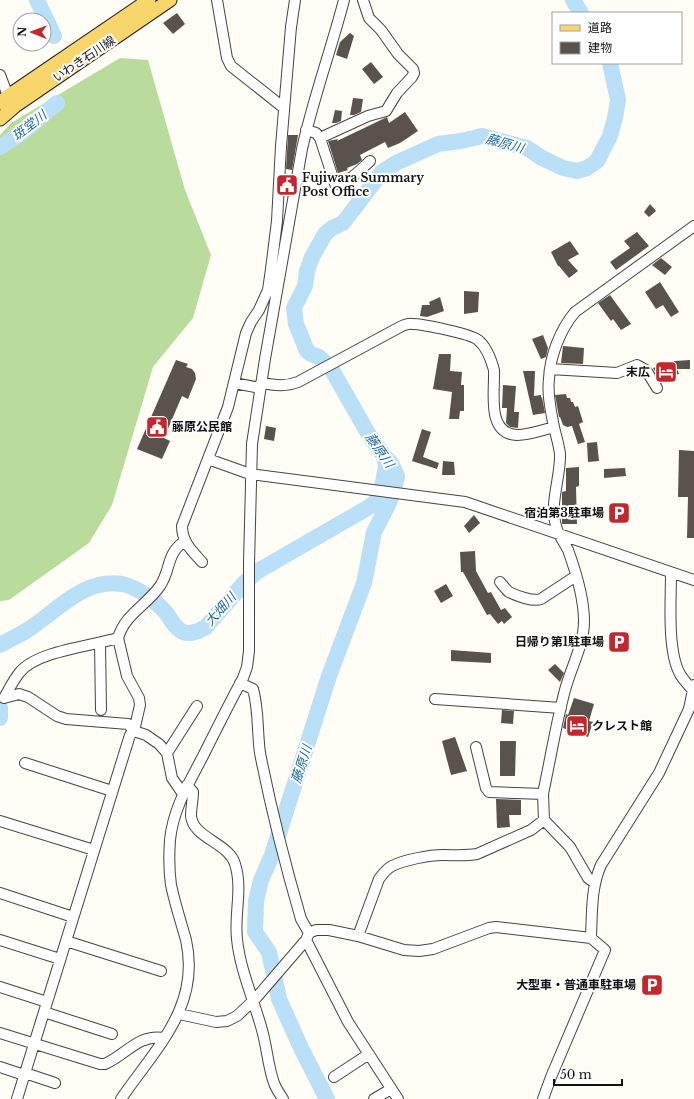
<svg xmlns="http://www.w3.org/2000/svg" width="694" height="1099" viewBox="0 0 694 1099" font-family="'Libre Baskerville','Noto Sans JP',serif">
	<style>
		.forest { fill: #b9dc9c }
		.lines { fill: none; stroke-linecap: round; stroke-linejoin: round }
		.river { stroke: #b9e0f7; stroke-width: 16 }
		.building { fill: #5a524d }
		.minor-casing { stroke: #444; stroke-width: 12 }
		.major-casing { stroke: #222; stroke-width: 15 }
		.minor { stroke: #fff; stroke-width: 10 }
		.major { stroke: #f9d66b; stroke-width: 13 }
		.labels { text-anchor: middle; stroke-width: 4; stroke-linejoin: round; paint-order: stroke }
		.street-label { font-size: 12px; fill: #111; stroke: #fff }
		.poi-label { font-size: 12px; font-weight: bold; fill: #111; stroke: #fff; text-anchor: end }
		.water-label { font-size: 13px; font-style: italic; fill: #1768a6; stroke: #fff }
	</style>
	<rect width="100%" height="100%" fill="#fffdf5"/>
	<path class="forest" d="M120,58L148,60L185,190L211,255L193,318L153,367L112,505L89,543L9,600L0,601V135L11,123Z"/>
	<g class="lines">
		<path class="river" d="M37,0L54,36
			M573,0L581,13
			M0,147L20,134L57,103
			M0,645C10,639 20,635 29,629C58,610 84,578 122,584C138,587 157,602 167,614C171,620 176,629 183,632C191,635 199,631 206,627L245,582L258,571L369,507L383,496L382,488L386,466L384,456
			M0,708V718
			M327,1099L301,1048L279,999L269,952L255,932L256,901L261,880L272,855L329,676L364,583L374,532L389,503L394,490L397,476L391,463L384,456L369,435L332,370L319,357L311,354L307,351L296,324L294,308L305,286L307,271L312,257L325,234L332,228L343,223L382,172L396,163L438,144L461,141L482,136L527,148L542,158L563,168L577,171L587,168L597,161L610,136L615,118L618,100L610,63"/>
	</g>
	<path class="building" d="M177,13L185,24L173,34L163,23Z
		M350,33L354,36L347,59L336,55L340,42Z
		M371,62L383,77L374,84L362,69Z
		M353,98L363,99L361,112L354,115H350Z
		M335,110L342,111L341,121L336,123H332Z
		M405,112L418,131L400,143L388,148L385,142L360,155L362,160L357,164L347,168L348,170L338,173L328,141L338,139L337,141L385,118L387,117L389,123Z
		M288,135H298L292,170L286,169Z
		M650,204L656,211L649,217L644,212Z
		M637,232L649,246L616,270L610,262L630,248L624,241Z
		M570,241L579,254L568,260L578,271L569,278L559,266H558L551,252Z
		M661,258L672,267L665,275L652,265Z
		M660,282L679,312L671,317L663,305L656,309L645,292Z
		M464,291L479,292L478,312L464,314Z
		M610,295L631,324L621,330L613,319L611,321L598,303Z
		M440,297L444,311L427,317L420,316L422,305H430L429,302Z
		M543,335L548,348L546,357L541,359L532,339Z
		M563,346L584,348L583,364L561,363Z
		M439,354H451L450,371L462,372L461,385H464V411H460L459,419H449L452,392L433,389Z
		M176,360L188,364L186,367L192,369L195,373L196,379L188,399L182,396L164,438L170,441L162,459L137,449Z
		M690,360V369H677L679,374L674,375L675,378L661,382L653,368L675,361Z
		M523,371H535L534,396L541,395V398L542,397L545,413L533,415Z
		M503,385L516,386L514,412H519L518,428L510,427L506,423L507,408H502Z
		M566,394L567,398H570L571,402H573L575,407L578,406L583,422L579,424L585,442L578,444L572,426L567,427L563,425L560,417H559L555,395Z
		M266,426L276,428L274,441L264,439Z
		M422,429L431,432L423,457L439,463L437,469L412,461Z
		M597,442L599,461L588,462L587,443Z
		M679,450L694,451V538H687L688,497H678Z
		M443,461L454,462L455,475H442Z
		M579,467V486L576,487L577,524H562V492L566,491V468Z
		M625,468L626,476L604,478V469Z
		M474,515L480,523L469,533L464,526Z
		M475,551L476,571L488,593L491,592L501,610L505,608L512,617L504,624L502,621L498,624L490,614L487,615L463,572H461L460,552Z
		M446,584L453,596L441,603L434,591Z
		M451,650L491,653V663L451,661Z
		M555,664L564,673L560,682L548,670Z
		M574,698L594,704L589,721L593,722L588,737L563,728L566,714L568,715Z
		M502,710L514,711L513,724L501,723Z
		M455,737L467,771L451,775L442,741Z
		M500,741H516L515,776H500Z
		M496,799L521,800V815H509L510,827L497,828Z"/>
	<g class="lines">
		<g class="minor-casing">
			<path id="minor" d="M217,0L227,58L231,66L284,108
				M0,75L8,96L12,101
				M306,130L316,133L320,138L335,184C350,182 359,171 370,161
				M320,138L368,116L386,111L397,93L412,77L414,73L413,69L398,54L381,30L369,18L363,0
				M550,369L617,373L637,365L646,370L657,388
				M234,383L260,388
				M261,383C274,385 285,387 298,382L400,327C404,325 408,323 412,324C423,324 471,334 478,340C487,347 491,359 494,370C495,391 486,434 517,435C529,435 543,430 554,427
				M208,459L250,474L465,502L694,580
				M202,562C192,551 182,542 182,526L228,407L246,333L251,322L259,310L268,290L271,269L277,221L281,146L291,27L295,0
				M671,573C671,600 667,651 680,674C683,680 689,685 693,691
				M500,582C503,585 506,590 509,592C517,596 533,602 541,599L576,576
				M118,638L127,676L139,698L140,705L134,731
				M100,643L101,710
				M240,683L253,689C259,710 257,732 260,753C271,809 285,864 301,919L309,933
				M435,699L561,708
				M134,731L128,724L66,719L57,716L28,697L19,694L4,698C9,689 14,679 20,672C37,651 92,646 118,638C125,614 147,605 160,586C171,570 166,553 185,541
				M476,747L486,788L489,792L543,794
				M167,753L197,706
				M25,763L112,791
				M187,785L193,792C193,799 191,808 191,816C193,838 229,843 235,864C243,889 234,914 237,939C240,970 254,1000 262,1030C267,1047 268,1067 274,1083C276,1089 280,1094 283,1099
				M0,821L94,850
				M595,883L588,878L570,847L544,820L543,794L546,779C552,750 557,720 565,690C571,667 584,645 584,621C584,597 576,572 568,550C564,542 558,535 556,526C549,504 561,476 560,454C559,445 556,436 554,427C551,412 547,394 549,379C550,356 560,330 575,312L694,226
				M0,893L73,917
				M358,936L379,879C382,875 386,869 392,866C404,860 429,855 443,855C455,855 466,856 477,854L531,830L544,820
				M0,940L60,959
				M306,940L348,1022L398,1099
				M66,941L161,971
				M0,987L47,1002
				M44,1012L112,1034
				M179,1014L216,1022L227,1021L237,1016L256,998L306,940L309,933L316,930H329L358,936L404,950L419,951L433,949L489,928L496,927L591,938
				M0,1033L100,1064H105C127,1054 138,1034 164,1038
				M0,1067L24,1075H31L55,1083
				M334,1077L369,1054
				M17,1099L125,751L130,735L134,731L146,735L159,744L167,753L172,778L183,794
				M121,1099C155,1049 201,1007 186,940C181,922 175,904 171,885C169,871 169,854 170,840C173,809 189,783 203,756C216,730 229,704 243,678L247,667L249,651V563L252,444L265,359L302,149C313,99 331,50 344,0
				M374,1099L391,1089
				M543,1099L551,1077L605,950L591,938C592,914 591,887 601,865L659,773L689,709L694,685"/>
		</g>
		<g class="major-casing">
			<path id="major" d="M0,103L8,96L149,0
				M0,119L15,106L170,0"/>
		</g>
		<use href="#minor" class="minor"/>
		<use href="#major" class="major"/>
	</g>
	<defs>
		<g id="civic-square" transform="scale(1.15)"><rect x="-9" y="-9" width="18" height="18" rx="4" fill="#c4262e" stroke="#fff"/><path d="M-.6-6.5H3V-4.5H.6V-3L4-1V1h2V6H-6V1h2V-1L-.6-3ZM-1.2 2.5V6h2.4V2.5Z" fill="#fff"/></g>
		<g id="hotel-square" transform="scale(1.15)"><rect x="-9" y="-9" width="18" height="18" rx="4" fill="#c4262e" stroke="#fff"/><path d="M-6-4.5h1.5V1H6V5H4.5V3h-9V5H-6ZM-4 0a1.8 1.8 0 1 1 3.6 0ZM.5 0V-2.5h3Q6-2.5 6 0Z" fill="#fff"/></g>
		<g id="parking-square" transform="scale(1.15)"><rect x="-9" y="-9" width="18" height="18" rx="4" fill="#c4262e" stroke="#fff"/><path d="M-3.5-5.5H1a3.5 3.5 0 0 1 0 7H-1V5.5H-3.5ZM-1-3.4V-.6H.8a1.4 1.4 0 0 0 0-2.8Z" fill="#fff"/></g>
	</defs>
	<g fill-rule="evenodd">
		<use href="#civic-square" x="287" y="185"/>
		<use href="#hotel-square" x="666" y="372"/>
		<use href="#civic-square" x="157" y="427"/>
		<use href="#parking-square" x="619" y="513"/>
		<use href="#parking-square" x="619" y="642"/>
		<use href="#hotel-square" x="577" y="726"/>
		<use href="#parking-square" x="652" y="985"/>
	</g>
	<g class="labels">
		<g class="street-label">
			<text transform="translate(84 59) rotate(-34)" y="4">いわき石川線</text>
		</g>
		<g class="poi-label">
			<text x="302" y="182" text-anchor="start">Fujiwara Summary<tspan x="302" dy="14">Post Office</tspan></text>
			<text x="650" y="376">末広</text>
			<text x="172" y="431" text-anchor="start">藤原公民館</text>
			<text x="604" y="517">宿泊第3駐車場</text>
			<text x="604" y="646">日帰り第1駐車場</text>
			<text x="592" y="730" text-anchor="start">クレスト館</text>
			<text x="636" y="989">大型車・普通車駐車場</text>
		</g>
		<g class="water-label">
			<text transform="translate(29 125) rotate(-38)" y="5">斑堂川</text>
			<text transform="translate(505 143) rotate(16)" y="5">藤原川</text>
			<text transform="translate(380 450) rotate(55)" y="5">藤原川</text>
			<text transform="translate(220 609) rotate(-48)" y="5">大畑川</text>
			<text transform="translate(301 764) rotate(-72)" y="5">藤原川</text>
		</g>
	</g>
	<rect x="552" y="12" width="130" height="52" fill="#ffffff" stroke="#a0a0a0"/>
	<rect x="560" y="25" width="20" height="6" fill="#f9d66b" stroke="#a0a0a0"/>
	<text x="588" y="32" font-size="12" fill="#111111">道路</text>
	<rect x="560" y="42" width="20" height="12" fill="#5a524d" stroke="#a0a0a0"/>
	<text x="588" y="52" font-size="12" fill="#111111">建物</text>
	<g transform="translate(32 32) rotate(271)"><circle r="19" fill="#ffffff" stroke="#a0a0a0"/>
	<path d="M0-3L7 15L0 10L-7 15Z" fill="#c4262e"/>
	<text y="-6" font-size="11" font-weight="bold" text-anchor="middle" fill="#111111">N</text>
	</g>
	<path d="M554 1079v6h68v-6" fill="none" stroke="#111111" stroke-width="2"/>
	<text x="560" y="1079" font-size="12" fill="#111111" stroke="#ffffff" stroke-width="3" paint-order="stroke">50 m</text>
</svg>
